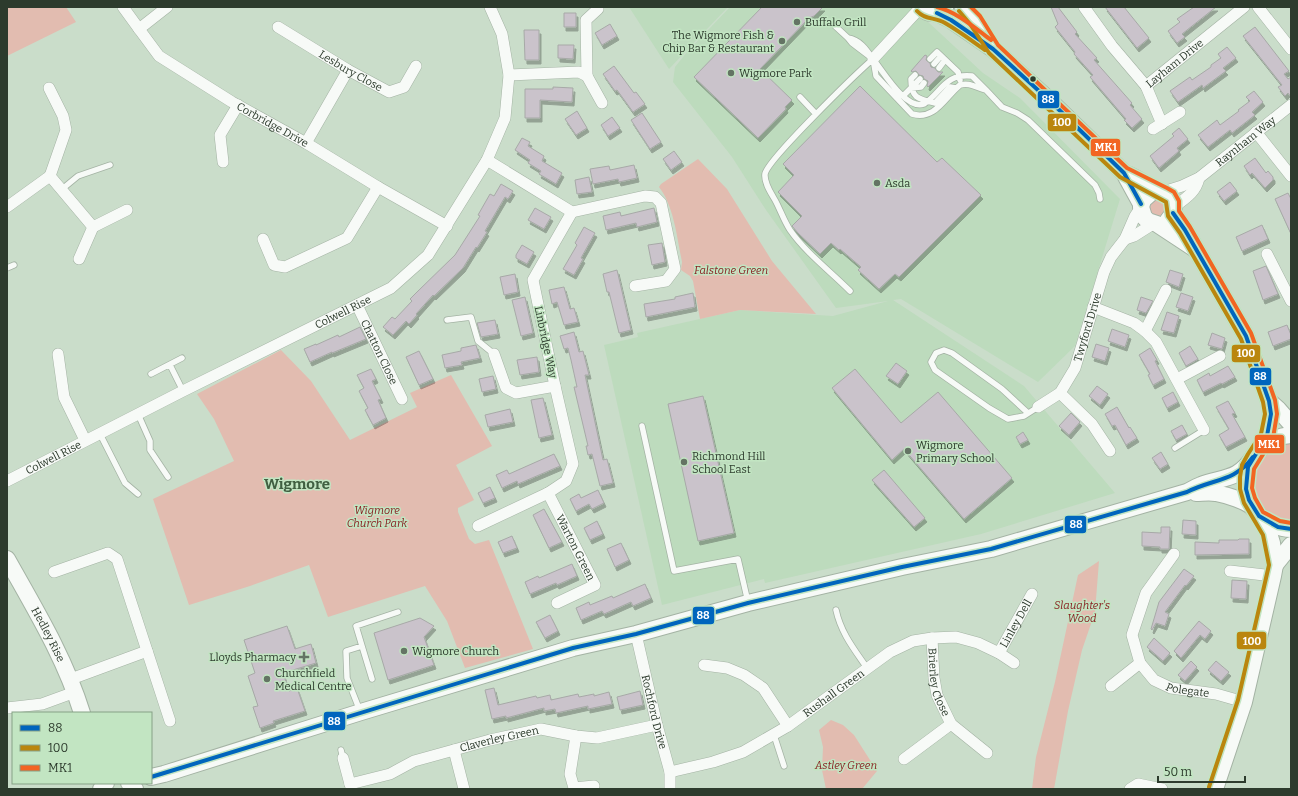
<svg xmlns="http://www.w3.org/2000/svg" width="1298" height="796" viewBox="0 0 1298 796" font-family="Bitter,serif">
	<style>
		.built { fill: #bddbbd }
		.green { fill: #e2bcb0 }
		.building { fill: #cac3cb; stroke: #a7a9a7; filter: url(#shadow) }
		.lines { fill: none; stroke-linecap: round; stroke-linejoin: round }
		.lane-casing { stroke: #a4b3a4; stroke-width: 7 }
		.street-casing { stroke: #a4b3a4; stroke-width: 12 }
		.secondary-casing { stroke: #a4b3a4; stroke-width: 18 }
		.lane { stroke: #f7faf7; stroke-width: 5.5 }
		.street { stroke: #f7faf7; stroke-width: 11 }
		.secondary { stroke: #f7faf7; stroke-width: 16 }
		.bus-1-casing { stroke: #c2e5c2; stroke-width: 7 }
		.bus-2-casing { stroke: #c2e5c2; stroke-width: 7 }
		.bus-3-casing { stroke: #c2e5c2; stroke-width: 7 }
		.bus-1 { stroke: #0065bd; stroke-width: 4 }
		.bus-2 { stroke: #ba860e; stroke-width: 4 }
		.bus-3 { stroke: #f26522; stroke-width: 4 }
		.poi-dot { fill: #647464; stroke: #c2e5c2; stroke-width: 1.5 }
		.bus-dot { fill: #2d3b2d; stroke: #c2e5c2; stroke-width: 1.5 }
		.labels { text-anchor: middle; stroke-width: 3; stroke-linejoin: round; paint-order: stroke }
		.poi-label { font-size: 11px; fill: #2d3b2d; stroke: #c2e5c2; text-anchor: start }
		.street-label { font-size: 11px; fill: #2d3b2d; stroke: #c2e5c2 }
		.park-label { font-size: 11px; font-style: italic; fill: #892022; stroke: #c2e5c2 }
		.district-label { font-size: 15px; font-weight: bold; fill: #405f41; stroke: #c2e5c2 }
		.line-badge { stroke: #c2e5c2; stroke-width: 1.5 }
		.badge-label { font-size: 11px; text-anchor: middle; font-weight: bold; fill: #fff }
	</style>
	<defs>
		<filter id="shadow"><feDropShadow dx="2" dy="4" stdDeviation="0" flood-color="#0004"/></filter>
	</defs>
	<rect width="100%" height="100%" fill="#caddca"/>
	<path class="built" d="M629,7H728L669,69Z
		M730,7H912L983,73L1020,98L1120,199L1075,346L1038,382L901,299L893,300L1024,386L1115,493L981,534L765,583L764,579L662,605L604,345L638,337L637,333L740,310L833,316L888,301L836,308L766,210L732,157L673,82L675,67L687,52Z"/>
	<path class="green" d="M7,7H66L76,22L7,56Z
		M698,159L727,189L772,261L816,314L740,310L700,319L693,281L690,276L681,270L682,262C677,238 674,206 659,187L661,184Z
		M1150 208a8 8 0 1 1 16 0a8 8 0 1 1-16 0Z
		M281,350L311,381L350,440L417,407L410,393L451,375L492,446L456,465L474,500L458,508V512L469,539L475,544L489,540L533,649L465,668L447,621L425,586L328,617L309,565L250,586L189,605L153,499L234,461L214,419L197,394Z
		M1291,442V521C1242,517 1240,451 1291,442Z
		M1099,561L1095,612L1082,650L1068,711L1054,789H1032L1036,757L1055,682L1078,575Z
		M831,720L843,725L854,735L877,771L862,789H826L822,770L823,747L819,730Z"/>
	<path class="building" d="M762,7H823L814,16L809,18L760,69L792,100L785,107L786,109L758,138L694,77Z
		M1051,7H1058L1077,32L1075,34L1097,58L1094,60L1132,103L1130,105L1142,119L1132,128L1124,120L1126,119L1090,77L1093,75L1074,54L1075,52L1055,27L1058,24Z
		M1105,7H1124L1149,38L1137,48Z
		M1194,7H1216L1182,34L1185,37L1177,43L1168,31L1180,22L1177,19Z
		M564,13H576V27H564Z
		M610,24L617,36L602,45L595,33Z
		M1255,27L1289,71L1284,74L1288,79L1291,77V97L1288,93L1285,96L1278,87L1282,85L1243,36Z
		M524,30H539V60H525Z
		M558,45H574L573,59L558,58Z
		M1227,47L1236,58L1223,68L1226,71L1203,88L1202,85L1178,102L1170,91L1190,77L1192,80L1211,67V65L1221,58L1218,54Z
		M925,55L927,56L926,60L930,63L931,67L935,68L938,72H943L928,87L927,86L928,81L924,79L923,76L919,75L916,71L912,72L911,71Z
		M614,66L634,93L636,92L645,104L633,112L617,90L615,91L603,74Z
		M860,86L937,162L942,158L981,195L899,277L895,274L879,289L858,270L861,267L840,249L839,250L831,243L820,254L798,233L792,226L802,216L778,192L794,175L783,164Z
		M553,87L573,88L572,102L540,100V118H525V89H553Z
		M1254,91L1263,102L1252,112L1255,115L1232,133L1230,130L1208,147L1198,135L1217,120L1220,125L1239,111L1238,110L1250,101L1246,97Z
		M577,111L587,128L576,135L565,119Z
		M642,113L661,142L650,149L631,120Z
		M612,117L620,128L608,136L601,125Z
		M1179,128L1188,139L1177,148L1179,151L1159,168L1150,156L1174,136L1172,134Z
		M522,138L530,142L528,146L544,156L542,161L562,173L556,184L539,174L541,171L528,163L530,160L515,150Z
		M674,151L682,162L671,170L663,159Z
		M1255,158L1266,173L1268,171L1273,177V180L1265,188L1252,173L1250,175L1244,166Z
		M634,165L637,178L619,182L618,179L593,184L590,169L609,166L610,170Z
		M589,177L592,192L577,194L575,180Z
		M1230,182L1237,191L1224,201L1217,192Z
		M501,184L513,191L508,199L505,197L485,231L487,232L477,248L476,247L463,268L434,296L433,295L416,314L417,315L409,324L406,321L393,335L383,327L392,317L395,319L412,301L410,299L417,292L455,255L480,216L478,215L490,194L494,196Z
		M1288,193L1291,199V234L1275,199Z
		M535,208L551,217L544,229L528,220Z
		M654,208L657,222L637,227L636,223L606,230L603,216L620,212L621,216Z
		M1262,225L1268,239L1242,251L1236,237Z
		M584,227L595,233L581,258L583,259L574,275L563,269L577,245L575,243Z
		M662,243L665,262L652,265L648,245Z
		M522,245L534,252L527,264L516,258V255Z
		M1266,266L1278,294L1263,300L1253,271Z
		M617,270L631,330L619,333L609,292H607L603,274Z
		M1170,270L1183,274L1179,287L1166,282Z
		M515,274L518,292L504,295L500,277Z
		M564,287L570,309L574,308L578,322L564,325L557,302L552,304L549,290Z
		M693,293L695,307L646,317L644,304L675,299V297Z
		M1181,293L1193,297L1188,311L1176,307Z
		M525,297L533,333L521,336L512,300Z
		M1141,297L1153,301L1146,313L1137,310Z
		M1167,312L1179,316L1174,333L1161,330Z
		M495,320L498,334L481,337L477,323Z
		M1287,325L1291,335V339L1273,346L1268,332Z
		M360,327L366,339L332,353V352L310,362L304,349L316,344V345L338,335L339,337Z
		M1112,329L1129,335L1125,347L1108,341Z
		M574,332L579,352L583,351L589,375H585L603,460L607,459L613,483L600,486L592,454L588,455L586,446H588L574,387H577L571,360L568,348L564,349L560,336Z
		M1212,333L1225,338L1222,349L1208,345Z
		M1096,344L1109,348L1105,361L1092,357Z
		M476,345L480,358L461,362L462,365L445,368L442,355L461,351V348Z
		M1190,346L1198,359L1186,366L1179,353Z
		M1150,348L1157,360L1155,361L1164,379L1153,385L1148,375L1150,374L1139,355Z
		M419,351L433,379L419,385L406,357Z
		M537,357L539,372L520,375L517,360Z
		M896,363L907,371L898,384L886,376Z
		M1228,366L1235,377L1222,384L1221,383L1203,392L1197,380L1209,373L1210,376Z
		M371,369L376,379L372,381L381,399L378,400L386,418L373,425L365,410L368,408L359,391L364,388L357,375Z
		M855,369L901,423L938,392L1012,478L964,519L904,449L892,460L832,388Z
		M493,376L496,389L482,392L479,379Z
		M1097,386L1108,394L1100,405L1089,396Z
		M1173,392L1178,402L1167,408L1162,398Z
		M703,396L734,533L698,541L668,404Z
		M543,398L552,435L539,438L531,400Z
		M1228,401L1235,413L1232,414L1245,437L1226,447L1219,435L1229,429L1216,407Z
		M1117,407L1129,428L1130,427L1137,438L1126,445L1115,425L1112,426L1105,414Z
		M510,409L513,422L488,427L485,415Z
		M1071,413L1080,422L1069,435L1059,426Z
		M1182,425L1187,434L1176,440L1171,431Z
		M1023,432L1028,440L1020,444L1016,437Z
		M1161,452L1168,464L1160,469L1152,458Z
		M554,454L560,466L518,484L517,481L502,488L496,475L507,470L509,474Z
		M884,470L925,518L914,527L872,480Z
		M490,487L495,498L483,503L478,493Z
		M598,490L604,503L592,509L589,504L576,511L570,499L579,494L581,498Z
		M544,509L562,542L549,548L533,515Z
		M1183,520L1196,521V535L1182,534Z
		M597,521L603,534L590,540L584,528Z
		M1161,527H1170L1169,549H1160V547L1142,546V532L1161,533Z
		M512,536L517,548L503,553L498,542Z
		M1239,539H1249V554L1195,555V542L1219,543V540H1238Z
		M621,543L629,560L615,567L607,549Z
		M572,564L577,576L557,585L556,583L530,594L525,582L538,576L539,578Z
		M1184,569L1194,576L1186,586L1185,585L1165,612L1169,614L1165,626L1156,623L1152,630L1151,629L1159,602Z
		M1232,580L1247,581L1246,599L1231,598Z
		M645,584L651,598L633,606L631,602L604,614L602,611L581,620L576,608L589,602L590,605L612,596L613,598Z
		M550,615L558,631L545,638L536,622Z
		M420,618L434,626L424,637L434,665L388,680L374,633Z
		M1199,621L1211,631L1205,639L1200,635L1181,658L1174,651Z
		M287,626L295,649L311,644L316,663L283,673L289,691L297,688L305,711L273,721L274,723L260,728L253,707L258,706L248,676L255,673L244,640Z
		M1154,638L1170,653L1163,661L1147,647Z
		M1191,661L1197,667L1185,681L1178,675Z
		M1216,661L1229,672L1221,681L1208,670Z
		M494,688L498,705L536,696L537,698L550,695L551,700L578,694L579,697L594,694V696L609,692L612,704L588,709V706L556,713L555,709L544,711V708L506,718V716L492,719L485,690Z
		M640,691L643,705L620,710L617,697Z"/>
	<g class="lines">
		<g class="lane-casing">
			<path id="lane" d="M835,26L848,38L852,43L873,59C866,49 860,40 848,38
				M873,59C883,71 906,111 924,104C942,92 945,73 972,76L986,90C976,88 970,82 960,85C945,97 935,121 912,114L876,76Z
				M930,59L937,52L958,72L960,80
				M934,64L941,56
				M939,68L945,60
				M915,75L911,79C911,98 918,99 935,103L950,87L956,88
				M911,88L921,87L924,83
				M986,90L1002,107L1017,113L1028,120L1095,185L1099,193L1100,199
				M903,96L920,79
				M800,97L816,114
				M61,190L78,176L110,165
				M7,268L14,265
				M850,291C830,271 806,253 790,230C784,221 780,209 775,200C771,193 764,183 765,174C767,160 857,73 873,59
				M447,320L471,317L478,341L494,354
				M170,365L183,391
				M151,374L182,358
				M1028,413L1002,389L952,353L944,350L936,353L931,362L935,370L989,408L1008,419L1024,416L1038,407
				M138,414L150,441V450L168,477
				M642,426L674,571L738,559L748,602
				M100,434L125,483L138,494
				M1175,448L1204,430
				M836,610C841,633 854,649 867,668
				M362,646L356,626L398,612
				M360,711L347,678L346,651L362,646L372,679
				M774,735L784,766
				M341,750L343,758"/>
		</g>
		<g class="street-casing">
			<g id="street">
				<path d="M123,7L139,29"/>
				<path id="s1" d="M167,7L139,29L159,56L232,102L306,143L378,187L447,226"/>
				<path id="s2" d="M1084,7L1112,46L1146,86L1244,7"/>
				<path d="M1258,7L1291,49"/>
				<path id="s3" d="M278,27L348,70L389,92L404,87L416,66"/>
				<path d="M873,59L921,7"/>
				<path d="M509,75L579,72L587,76L602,103"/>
				<path d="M587,76L586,20L598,9"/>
				<path d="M1146,86L1162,124"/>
				<path d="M49,88L63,116L66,130L50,176"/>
				<path d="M1153,129L1180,112"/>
				<path d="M1256,132L1291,176"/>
				<path d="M306,143L348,70"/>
				<path d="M223,162L220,135L238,105"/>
				<path d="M50,176L93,227L127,210"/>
				<path id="s4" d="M1163,192L1182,186L1199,178L1291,105"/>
				<path d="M7,207L50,176"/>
				<path d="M1174,207C1186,198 1196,192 1199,178"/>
				<path d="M572,212L645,196L655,197L661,203L675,269L666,281L635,286"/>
				<path d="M263,239L274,265L285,267L347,238L378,187"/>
				<path d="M1125,239L1134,236L1153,224"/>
				<path d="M1267,254L1291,301"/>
				<path d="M79,259L93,227"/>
				<path id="s5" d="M357,305L402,399"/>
				<path d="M1093,307L1134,323L1145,331L1156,342L1204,430"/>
				<path d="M1145,331L1166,290"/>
				<path d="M58,354L64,397L85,440"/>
				<path d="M494,354L506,388L516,393L555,386"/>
				<path d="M1177,379L1220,356"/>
				<path d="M1060,393L1092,424L1110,451"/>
				<path id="s6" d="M1038,407L1060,393L1075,368L1104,272L1111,257L1125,239L1135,216L1141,207"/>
				<path id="s7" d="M7,481L183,391L391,288L428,255L487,160L505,118L509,75L502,34L490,7"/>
				<path id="s8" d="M548,493L595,585L557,603"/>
				<path d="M478,526L548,493L566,481L573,464L555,386L533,280L572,212L487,160"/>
				<path id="s9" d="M1174,554L1146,593L1132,635L1140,663L1154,680L1171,688L1216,694L1244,702"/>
				<path d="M1230,571L1273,576"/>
				<path d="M54,572L108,553L117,559L170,721"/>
				<path id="s10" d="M636,634L657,725L670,772V789"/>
				<path id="s11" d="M932,638L934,678L937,695L951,724L987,753"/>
				<path id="s12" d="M999,653L1032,594"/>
				<path d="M704,665L727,668L744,675L763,688L788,726"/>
				<path d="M71,679L147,651"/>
				<path d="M1111,686L1140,663"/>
				<path d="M7,708L42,704L75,692"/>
				<path d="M576,736L570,774L574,788L594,786"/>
				<path d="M454,750L464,789"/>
				<path d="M343,758L350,784"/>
				<path d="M904,759L951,724"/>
				<path id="s13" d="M670,772L713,762L743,752L788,726L890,652L913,641L932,638L956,637L978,643L999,653L1014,663"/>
				<path id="s14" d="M352,789L350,784L390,774L414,761L490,740L541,729L576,736L597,738L657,725"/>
				<path d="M1130,789L1138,784L1162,789"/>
			</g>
		</g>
		<g class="secondary-casing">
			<g id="secondary">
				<path d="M921,7C928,15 937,15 945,8"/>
				<path d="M963,7L975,20L990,44"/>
				<path d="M937,13L951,20L993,49L1050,101L1124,173L1141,204"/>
				<path d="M1124,173C1133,176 1141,181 1149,186C1159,192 1175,194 1174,209C1173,214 1171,217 1168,220"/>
				<path d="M1160,191L1152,192L1143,200L1141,207L1144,217L1148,221L1157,224L1195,249"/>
				<path d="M1173,213L1185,230L1246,336L1269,401L1271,414L1267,436L1253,457L1248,467L1246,478V489L1249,500L1259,516L1269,533L1272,543L1275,565L1273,576L1244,702L1215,789"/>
				<path d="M1269,401L1278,409L1291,424"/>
				<path d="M1260,449C1269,441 1278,436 1291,435"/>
				<path d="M1196,493C1202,493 1209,492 1216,493C1226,495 1248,501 1254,509"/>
				<path d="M1261,517C1270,524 1279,529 1291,529"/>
				<path id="s15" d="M7,559C35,609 65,658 82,713"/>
				<path d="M1275,565L1291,545"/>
				<path d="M151,777L164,774L361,712L573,648L636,634L748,603L902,567L991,549L1187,492C1191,490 1196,487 1201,485C1223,477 1239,480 1253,457"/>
				<path d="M129,783L135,789"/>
				<path d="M101,789L106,783"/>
			</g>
		</g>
		<use href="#lane" class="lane"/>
		<use href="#street" class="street"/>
		<use href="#secondary" class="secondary"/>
		<g class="bus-1-casing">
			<path id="bus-1" d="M937,13L951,20L993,49L1050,101L1124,173L1141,204
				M1173,213L1185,230L1246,336L1269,401L1271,414L1267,436L1248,467L1246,489L1249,500L1259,516L1278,527L1291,529
				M151,777L573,648L636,634L748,603L902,567L991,549L1187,492C1212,479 1235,482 1253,457"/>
		</g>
		<g class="bus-2-casing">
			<path id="bus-2" d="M917,11C925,20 935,17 945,23C959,31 972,41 985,50
				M959,11L970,24L989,53L1120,177L1166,202L1168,216L1180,233L1241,339L1263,402L1265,414L1261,434L1248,454L1242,465L1240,477V489L1244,503L1263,535L1269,565L1238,700L1209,787"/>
		</g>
		<g class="bus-3-casing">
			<path id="bus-3" d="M937,7C957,12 975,28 991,40
				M971,7L980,16L998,45L1127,168L1167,188L1174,192L1179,201V211L1190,227L1251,333L1275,400L1277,414L1273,438L1254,469L1252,488L1255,498L1263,512L1280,521L1291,523"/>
		</g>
		<use href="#bus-1" class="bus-1"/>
		<use href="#bus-2" class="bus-2"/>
		<use href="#bus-3" class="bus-3"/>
	</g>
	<g class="poi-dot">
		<circle cx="797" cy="22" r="4"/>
		<circle cx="782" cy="41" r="4"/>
		<circle cx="731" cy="73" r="4"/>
		<circle cx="877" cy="183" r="4"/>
		<circle cx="908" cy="451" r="4"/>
		<circle cx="684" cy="462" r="4"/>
		<circle cx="404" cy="651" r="4"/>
		<path d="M302 651h4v4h4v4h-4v4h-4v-4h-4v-4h4z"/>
		<circle cx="267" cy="679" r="4"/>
	</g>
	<circle class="bus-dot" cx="1033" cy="79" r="3.5"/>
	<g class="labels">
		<g class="poi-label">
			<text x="805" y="26">Buffalo Grill</text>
			<text x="774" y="39" text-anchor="end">The Wigmore Fish &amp;<tspan x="774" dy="13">Chip Bar &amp; Restaurant</tspan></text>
			<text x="739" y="77">Wigmore Park</text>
			<text x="885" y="187">Asda</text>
			<text x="916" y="449">Wigmore<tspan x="916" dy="13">Primary School</tspan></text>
			<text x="692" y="460">Richmond Hill<tspan x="692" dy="13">School East</tspan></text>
			<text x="412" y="655">Wigmore Church</text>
			<text x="296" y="661" text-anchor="end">Lloyds Pharmacy</text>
			<text x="275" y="677">Churchfield<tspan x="275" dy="13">Medical Centre</tspan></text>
		</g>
		<g class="street-label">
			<text dy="4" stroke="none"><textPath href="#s2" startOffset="137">Layham Drive</textPath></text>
			<text dy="4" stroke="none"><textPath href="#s3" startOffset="85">Lesbury Close</textPath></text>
			<text dy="4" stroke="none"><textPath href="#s1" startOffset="202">Corbridge Drive</textPath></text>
			<text dy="4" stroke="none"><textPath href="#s4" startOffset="98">Raynham Way</textPath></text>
			<text dy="4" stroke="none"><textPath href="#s7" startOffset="376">Colwell Rise</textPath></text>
			<text dy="4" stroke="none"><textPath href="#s6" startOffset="98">Twyford Drive</textPath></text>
			<text transform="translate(546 342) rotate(78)" y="4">Linbridge Way</text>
			<text dy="4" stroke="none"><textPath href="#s5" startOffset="52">Chatton Close</textPath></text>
			<text dy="4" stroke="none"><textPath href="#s7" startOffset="52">Colwell Rise</textPath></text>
			<text dy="4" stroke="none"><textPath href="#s8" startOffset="61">Warton Green</textPath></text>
			<text dy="4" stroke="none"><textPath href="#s12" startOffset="34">Linley Dell</textPath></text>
			<text dy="4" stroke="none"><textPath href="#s15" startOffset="86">Hedley Rise</textPath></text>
			<text dy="4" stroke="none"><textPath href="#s11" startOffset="45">Brierley Close</textPath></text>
			<text dy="4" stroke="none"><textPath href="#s9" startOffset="179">Polegate</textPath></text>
			<text dy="4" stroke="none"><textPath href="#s13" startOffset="184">Rushall Green</textPath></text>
			<text dy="4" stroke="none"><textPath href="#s10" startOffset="80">Rochford Drive</textPath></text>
			<text dy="4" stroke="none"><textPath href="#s14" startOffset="162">Claverley Green</textPath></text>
		</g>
		<g class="park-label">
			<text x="731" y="274">Falstone Green</text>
			<text x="377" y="514">Wigmore<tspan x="377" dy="13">Church Park</tspan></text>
			<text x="1082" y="609">Slaughter's<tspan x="1082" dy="13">Wood</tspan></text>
			<text x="846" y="769">Astley Green</text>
		</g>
		<g class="district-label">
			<text x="297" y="489">Wigmore</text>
		</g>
	</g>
	<g class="line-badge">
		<rect x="1037" y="90" width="23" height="19" rx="4" fill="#0065bd"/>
		<rect x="1047" y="113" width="30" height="19" rx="4" fill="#ba860e"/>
		<rect x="1090" y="138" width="31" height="19" rx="4" fill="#f26522"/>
		<rect x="1231" y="344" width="30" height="19" rx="4" fill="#ba860e"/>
		<rect x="1249" y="367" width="23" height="19" rx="4" fill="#0065bd"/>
		<rect x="1254" y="434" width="31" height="20" rx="4" fill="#f26522"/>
		<rect x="1064" y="515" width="23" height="19" rx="4" fill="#0065bd"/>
		<rect x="692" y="606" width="23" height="19" rx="4" fill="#0065bd"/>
		<rect x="1236" y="631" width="31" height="19" rx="4" fill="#ba860e"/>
		<rect x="323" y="711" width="23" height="20" rx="4" fill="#0065bd"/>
	</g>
	<g class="badge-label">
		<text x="1048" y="103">88</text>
		<text x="1062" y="126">100</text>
		<text x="1106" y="151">MK1</text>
		<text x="1246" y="357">100</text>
		<text x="1260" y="380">88</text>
		<text x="1269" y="448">MK1</text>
		<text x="1076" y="528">88</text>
		<text x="703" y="619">88</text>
		<text x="1252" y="645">100</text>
		<text x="334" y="725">88</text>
	</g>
	<rect width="1298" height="796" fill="none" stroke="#2d3b2d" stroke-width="16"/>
	<rect x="12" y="712" width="140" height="72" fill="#c2e5c2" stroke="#86a186"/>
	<rect x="20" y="725" width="20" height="6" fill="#0065bd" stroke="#86a186"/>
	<text x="48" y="732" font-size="12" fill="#2d3b2d">88</text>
	<rect x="20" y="745" width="20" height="6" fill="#ba860e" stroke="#86a186"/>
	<text x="48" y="752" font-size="12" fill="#2d3b2d">100</text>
	<rect x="20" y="765" width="20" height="6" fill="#f26522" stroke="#86a186"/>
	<text x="48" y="772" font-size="12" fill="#2d3b2d">MK1</text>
	<path d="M1158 776v6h87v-6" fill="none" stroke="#2d3b2d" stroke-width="2"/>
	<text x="1164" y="776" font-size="12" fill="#2d3b2d" stroke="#c2e5c2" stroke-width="3" paint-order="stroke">50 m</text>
</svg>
